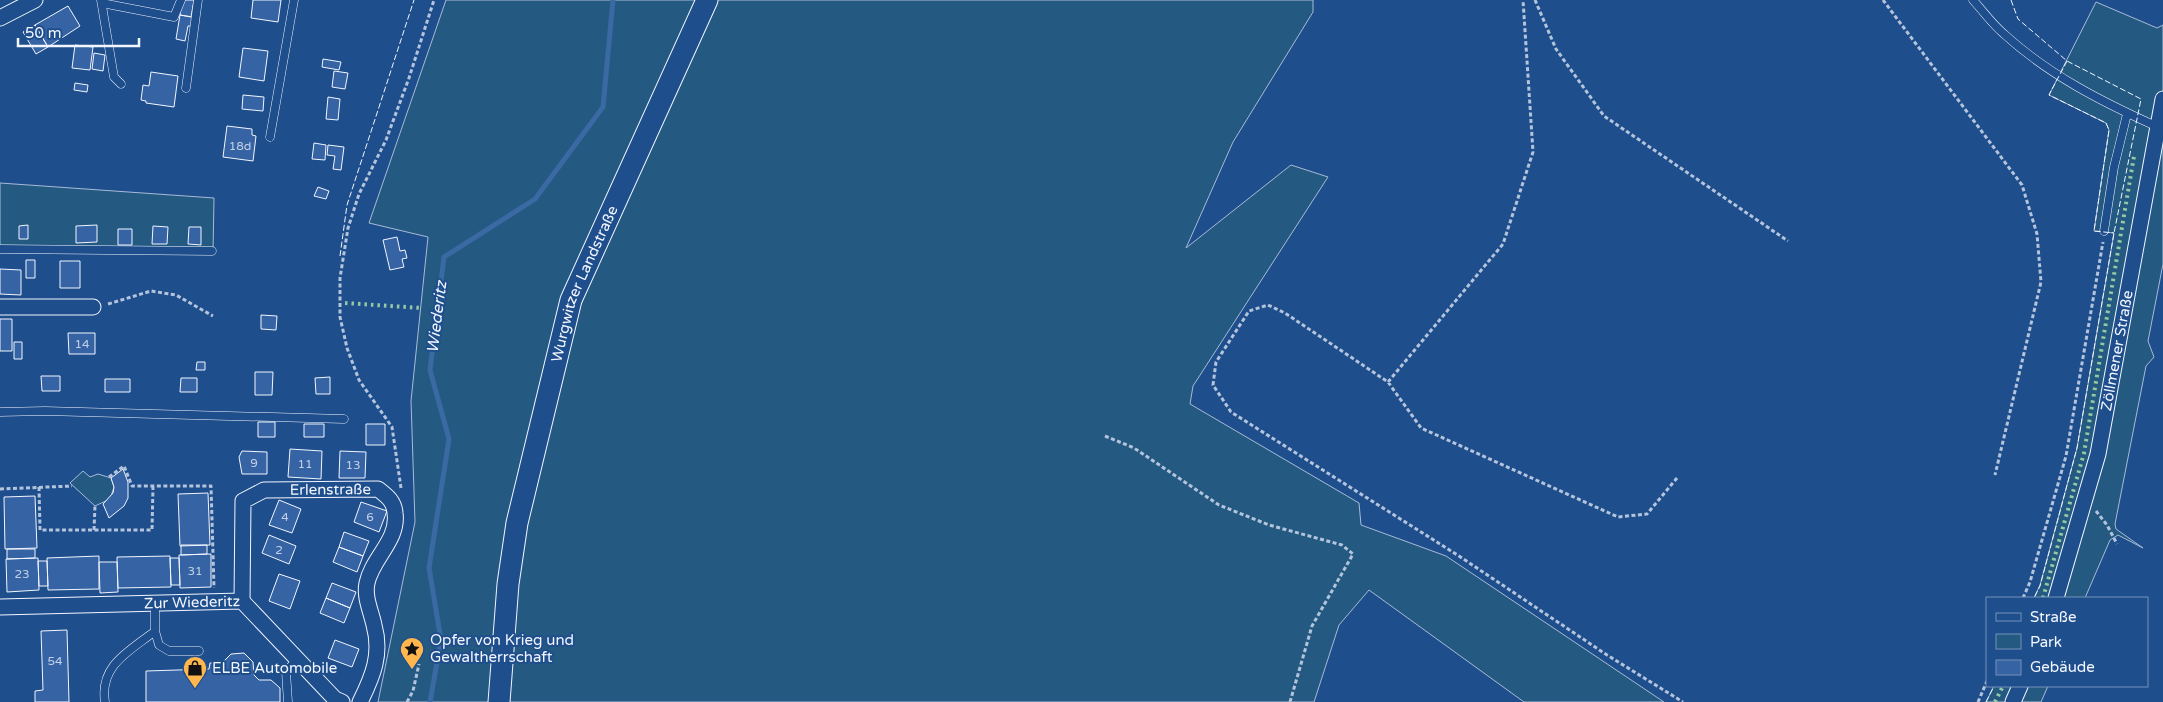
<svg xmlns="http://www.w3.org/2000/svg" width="2163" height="702" viewBox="0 0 2163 702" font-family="'Varela Round',sans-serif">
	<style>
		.green { fill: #245a82; stroke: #a8bbd7 }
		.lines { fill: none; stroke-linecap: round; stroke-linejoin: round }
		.stream { stroke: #3b69a3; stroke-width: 5 }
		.building { fill: #3563a3; stroke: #f2f6ff }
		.lane-casing { stroke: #f2f6ff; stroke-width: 9 }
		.street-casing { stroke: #f2f6ff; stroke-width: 17 }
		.secondary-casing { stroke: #f2f6ff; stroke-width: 23 }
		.path { stroke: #b3c4dc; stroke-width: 3; stroke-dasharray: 4 2.5; stroke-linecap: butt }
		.lane { stroke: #1f4e8c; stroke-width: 8 }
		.street { stroke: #1f4e8c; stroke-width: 15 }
		.secondary { stroke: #1f4e8c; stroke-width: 21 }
		.hedge { stroke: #97c8a6; stroke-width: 4; stroke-dasharray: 2.5 4; stroke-linecap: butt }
		.fence { stroke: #f2f6ff; stroke-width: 1; stroke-dasharray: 6 2.5; stroke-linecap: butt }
		.labels { text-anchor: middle; stroke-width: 4; stroke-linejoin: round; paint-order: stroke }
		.number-label { font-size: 12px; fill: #c3d1e8 }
		.street-label { font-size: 15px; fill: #f2f6ff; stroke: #1f4e8c }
		.poi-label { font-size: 15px; fill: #f2f6ff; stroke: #1f4e8c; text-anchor: start }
		.water-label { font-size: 16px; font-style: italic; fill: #f2f6ff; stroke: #1f4e8c }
	</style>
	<rect width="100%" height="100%" fill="#1f4e8c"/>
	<path class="green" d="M446,0H1313V12L1233,142L1186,248L1291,165L1328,177L1193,386L1190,404L1359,503L1361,525L1446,556L1664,702H1524L1369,590L1339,625L1314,702H378L415,522L411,401L428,237L369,223Z
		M2096,2L2157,28L2163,25V264L2148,341L2154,357L2146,366L2115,524L2116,529L2143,548L2118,535L2110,540L2085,598H2034L2040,585L2077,448L2114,233L2094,231L2109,130L2106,123L2049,95Z
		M0,183L214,198L213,252L0,250Z
		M83,471L90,477L98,474L111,478L114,487L110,499L95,506L70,483Z
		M1994,686H2048L2041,702H1986Z"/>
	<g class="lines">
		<path class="stream" d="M430,702L441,640L429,568L449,439L430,370L444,257L535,199L603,107L613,0"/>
	</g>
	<path class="building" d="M182,0H194L191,17L180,15Z
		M253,0H281L278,22L251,18Z
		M68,6L80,26L48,47L35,25Z
		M180,15L193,17L191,26H188L185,41L176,39Z
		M35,25L48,47L36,54L23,32Z
		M75,45L93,47L90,70L72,68Z
		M243,48L268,51L264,81L239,77Z
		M94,53L105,55L103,71L92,69Z
		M323,59L341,62L339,70L322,67Z
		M334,71L348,73L345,89L332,87Z
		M151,72L178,76L174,107L146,103V101L141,100L143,85L149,86Z
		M75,83L88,85L87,92L74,90Z
		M243,95L264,97L263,111L242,109Z
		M328,97L340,99L338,120L326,119Z
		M227,126L252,129V135L256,136L253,161L223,157Z
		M314,143L326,145L325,160L312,159Z
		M328,145L344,147L341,170L333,169L335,156L327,155Z
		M318,187L329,191L326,199L314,196Z
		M28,225V239H19V226Z
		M97,225V242L76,243V226Z
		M153,226L168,227L167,244H152Z
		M189,227H201V245L188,244Z
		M118,229H132V245H118Z
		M397,237L400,251L405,250L407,258L402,259L404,267L390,270L383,240Z
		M26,260H35V278H26Z
		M60,261H80V288H60Z
		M0,269L21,270V295L0,294Z
		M261,315L277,316L276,330L261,329Z
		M0,319H12V351H0Z
		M68,333H95V354H69Z
		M14,342H22V359H14Z
		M197,362H205V370H196Z
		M255,372H273L272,395H255Z
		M41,376H60V391H42Z
		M330,377V394H316L315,378Z
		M181,378H197V392H180Z
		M105,379H130V392H105Z
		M258,422H275V437H258Z
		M304,424H324V437H304Z
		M366,424H385V445H366Z
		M290,449L322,451L321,479L288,477Z
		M242,451L267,452V474H242L239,457Z
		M340,451L366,452L365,478H339Z
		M123,469L128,482V498L124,506L109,518L103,504L113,493L114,487L111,478Z
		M208,493L210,545L180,546L178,494Z
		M35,496L37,548L5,549L4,497Z
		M279,500L301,509L292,533L269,525Z
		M361,502L387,511L379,532L354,522Z
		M344,532L369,541L363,556L339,547Z
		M269,535L296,546L289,564L262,553Z
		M181,545H207V554L181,555Z
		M339,547L363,556L357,572L333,562Z
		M7,549H35V558L7,559Z
		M211,554V587L180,588L179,555Z
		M99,556V589L48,590L47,558Z
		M170,556L171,587L118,588L117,557Z
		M38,558L39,590L7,592L6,559Z
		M170,558H179L180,585H171Z
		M38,561H47L48,586H39Z
		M99,562H117L118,592L100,593Z
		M279,574L300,581L290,609L269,601Z
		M332,583L356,592L350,608L326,598Z
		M326,598L350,608L344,623L320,613Z
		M67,630L69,702H35V691L43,690L41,631Z
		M335,640L359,649L352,667L328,658Z
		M244,653L253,662L254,675L259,680H271L280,688V702H146V671L209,669L210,663H222L231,654Z"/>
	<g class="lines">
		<g class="lane-casing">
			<path id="lane" d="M101,0L114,77L121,84
				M1973,0C1983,11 1992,24 2004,34C2049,75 2102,102 2158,127
				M102,3L174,17L181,0
				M186,88L198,0
				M270,137L294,0
				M2104,231L2114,167L2127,114
				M0,249L212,251
				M0,412L45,411L344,419
				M155,603V631L159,645L169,651H199
				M105,702C99,665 130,651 155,631
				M288,702L286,672L297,659"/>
		</g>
		<g class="street-casing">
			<g id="street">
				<path d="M0,18L35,0"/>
				<path d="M0,307H93"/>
				<path id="s1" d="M2056,598L2098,454L2163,99"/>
				<path id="s2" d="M242,601L243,501L264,490L378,489C387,496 394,501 395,513C399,540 372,558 367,583C364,597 371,611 374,625C382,654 373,676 360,702"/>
				<path id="s3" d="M0,607L242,601L335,699L342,702"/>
				<path d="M2013,702L2020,686"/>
			</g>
		</g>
		<g class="secondary-casing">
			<g id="secondary">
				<path id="s4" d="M499,702L508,584L517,523L571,300L707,0"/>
			</g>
		</g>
		<path class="path" d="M1535,0L1556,49L1604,116L1788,241
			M1883,0L2022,185L2037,234L2041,282L1995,475
			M108,304L151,291L176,295L213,316
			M1388,382L1503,244L1533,152L1523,0
			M1105,436L1134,448L1219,505L1269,525L1342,545L1353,554L1312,626L1290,702
			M109,477L124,466L132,486H211L214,588
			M1677,478L1647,514L1618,517L1421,428L1388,382L1285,313L1268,305L1249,311L1216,362L1213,385L1231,412L1459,556L1607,655L1683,702
			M39,487L40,530H152L153,487
			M401,488L392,427L359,380L347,348L340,317V278L348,228L359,194L386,140L409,78L434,0
			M0,489L72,486
			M2096,511L2107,525L2117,544
			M94,530L95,506
			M2023,598L2030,582L2066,456L2103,242
			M407,702L413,691L419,664
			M1978,702L1987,681"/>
		<use href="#lane" class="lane"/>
		<use href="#street" class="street"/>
		<use href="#secondary" class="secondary"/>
		<path class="hedge" d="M345,303L421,308
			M2043,598L2084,453L2134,156
			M1995,702L2003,686"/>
		<path class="fence" d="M2011,0L2018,19L2067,61L2141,99L2114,233L2077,448L2040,586L2034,598
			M2067,61L2049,95L2106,123L2109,130L2094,231L2114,233
			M340,256L347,205L414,0
			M1986,702L1994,686"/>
	</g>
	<defs>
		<g id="sight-pin" transform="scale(1.25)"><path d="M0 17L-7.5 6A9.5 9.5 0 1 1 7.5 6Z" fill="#ffb74d" stroke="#1f4e8c"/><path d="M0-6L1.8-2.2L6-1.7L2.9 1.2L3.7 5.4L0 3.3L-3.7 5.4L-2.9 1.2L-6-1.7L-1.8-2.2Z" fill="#111"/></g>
		<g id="shop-pin" transform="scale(1.25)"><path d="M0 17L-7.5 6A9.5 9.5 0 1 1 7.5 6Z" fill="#ffb74d" stroke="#1f4e8c"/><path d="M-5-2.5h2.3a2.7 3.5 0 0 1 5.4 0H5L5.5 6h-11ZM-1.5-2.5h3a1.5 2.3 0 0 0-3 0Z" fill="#111"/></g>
	</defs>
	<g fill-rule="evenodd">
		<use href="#sight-pin" x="412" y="649"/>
		<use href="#shop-pin" x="195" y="668"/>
	</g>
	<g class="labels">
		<g class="number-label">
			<text x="240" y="150">18d</text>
			<text x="82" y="348">14</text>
			<text x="254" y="467">9</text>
			<text x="305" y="468">11</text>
			<text x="353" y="469">13</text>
			<text x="285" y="521">4</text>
			<text x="370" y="521">6</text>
			<text x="279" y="554">2</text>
			<text x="195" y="575">31</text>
			<text x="22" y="578">23</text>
			<text x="55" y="665">54</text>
		</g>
		<g class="street-label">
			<text dy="5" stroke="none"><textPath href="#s4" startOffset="429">Wurgwitzer Landstraße</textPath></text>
			<text dy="5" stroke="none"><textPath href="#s1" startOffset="255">Zöllmener Straße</textPath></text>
			<text dy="5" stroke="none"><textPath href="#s2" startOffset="190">Erlenstraße</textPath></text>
			<text dy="5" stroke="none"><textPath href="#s3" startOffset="192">Zur Wiederitz</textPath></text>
		</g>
		<g class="poi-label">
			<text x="430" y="645">Opfer von Krieg und<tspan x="430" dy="17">Gewaltherrschaft</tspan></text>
			<text x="212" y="673">ELBE Automobile</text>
		</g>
		<g class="water-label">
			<text transform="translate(436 317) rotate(-83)" y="6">Wiederitz</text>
		</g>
	</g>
	<rect x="1986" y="597" width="162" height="90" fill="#1f4e8c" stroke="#7391ba"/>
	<rect x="1996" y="613" width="25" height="8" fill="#1f4e8c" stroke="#7391ba"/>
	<text x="2030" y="622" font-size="15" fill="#f2f6ff">Straße</text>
	<rect x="1996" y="634" width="25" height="15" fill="#245a82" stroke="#7391ba"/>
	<text x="2030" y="647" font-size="15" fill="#f2f6ff">Park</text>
	<rect x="1996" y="660" width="25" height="15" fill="#3563a3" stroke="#7391ba"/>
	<text x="2030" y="672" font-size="15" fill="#f2f6ff">Gebäude</text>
	<path d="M18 38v8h121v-8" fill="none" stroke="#f2f6ff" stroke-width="2.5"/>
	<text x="25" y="38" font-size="15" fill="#f2f6ff" stroke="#1f4e8c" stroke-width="4" paint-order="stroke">50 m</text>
</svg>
